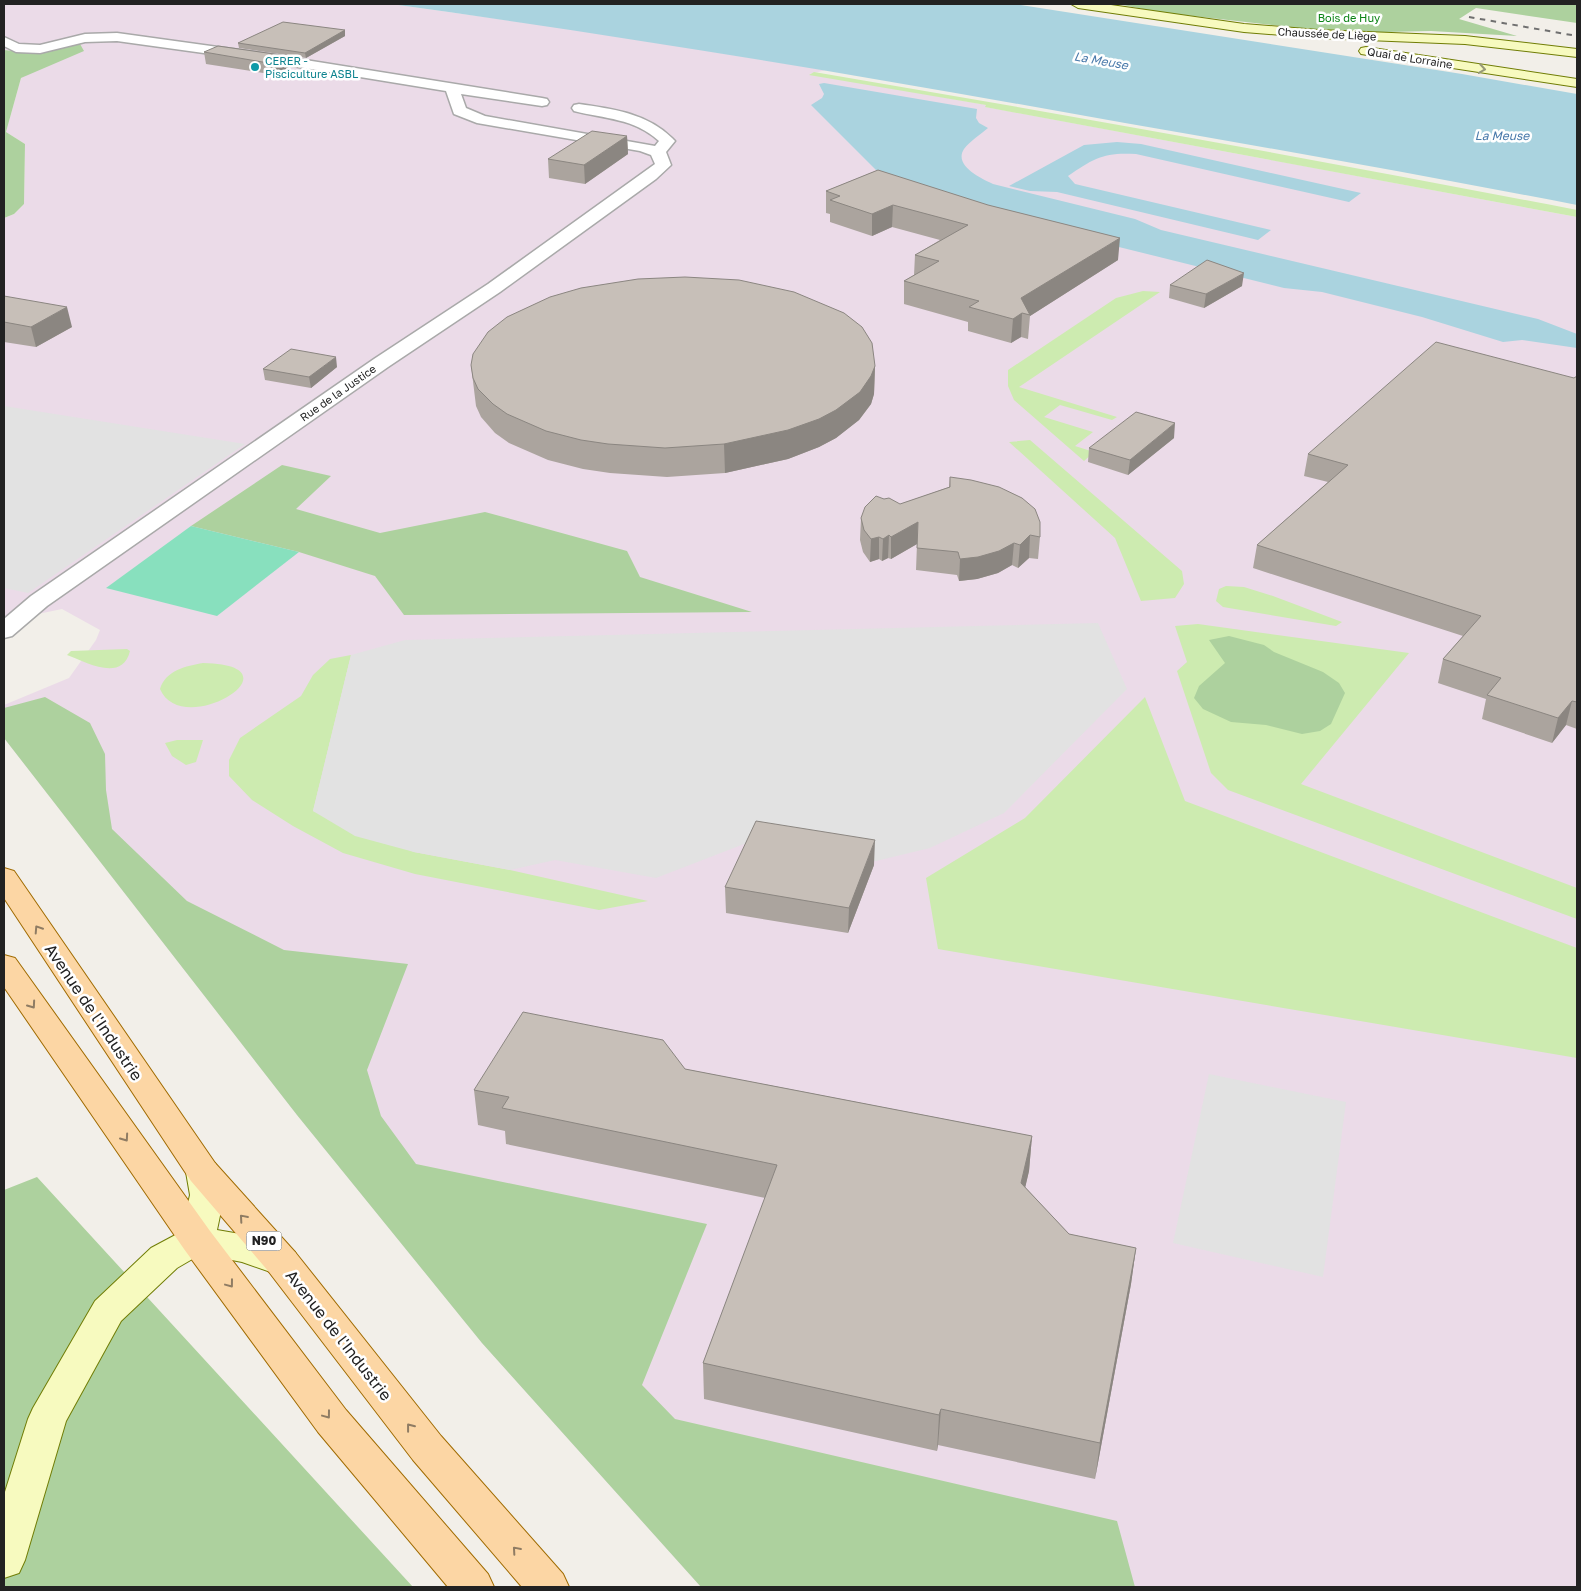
<svg xmlns="http://www.w3.org/2000/svg" width="1581" height="1591" viewBox="0 0 1581 1591" font-family="'Golos Text',sans-serif">
	<style>
		.industrial { fill: #ebdbe8 }
		.grass { fill: #cdebb0 }
		.forest { fill: #add19e }
		.pitch { fill: #88e0be }
		.parking { fill: #e2e2e2 }
		.water { fill: #aad3df }
		.lines { fill: none; stroke-linecap: round; stroke-linejoin: round }
		.street-casing { stroke: #a9a9a9; stroke-width: 3 }
		.secondary-casing { stroke: #707d05; stroke-width: 2 }
		.primary-casing { stroke: #a06b00; stroke-width: 2 }
		.street { fill: #fff; fill-rule: evenodd }
		.secondary { fill: #f7fabf; fill-rule: evenodd }
		.primary { fill: #fcd6a4; fill-rule: evenodd }
		.rail { stroke: #707070; stroke-width: 2; stroke-dasharray: 5.5 5.5; stroke-linecap: butt }
		.wall { fill: #aba49e }
		.shaded-wall { fill: #8b8681 }
		.building { fill: #c7bfb8; stroke: #8b8681 }
		.oneway { stroke: #979978 }
		.oneway2 { stroke: #8f7c63 }
		.culture-dot { fill: #0f9aa8; stroke: #fff; stroke-width: 2 }
		.labels { text-anchor: middle; stroke-width: 5; stroke-linejoin: round; paint-order: stroke }
		.far-park-label { font-size: 11px; fill: #0c8416; stroke: #fff }
		.far-street-label { font-size: 11px; fill: #222; stroke: #fff }
		.far-culture-label { font-size: 11px; fill: #0d838f; stroke: #fff; text-anchor: start }
		.far-water-label { font-size: 12px; font-style: italic; fill: #4a7aab; stroke: #fff }
		.shield { fill: #fff; stroke: #646464; stroke-width: 1 }
		.shield-label { font-size: 12px; font-weight: bold; fill: #222 }
		.near-street-label { font-size: 16px; fill: #222; stroke: #fff }
	</style>
	<rect width="100%" height="100%" fill="#f2efe9"/>
	<path class="industrial" d="M4,4H391L579,30L826,70L810,74L987,105L986,107L1577,217V1587H701L482,1343L297,1115L4,738V705L69,678L96,640L100,630L62,609L4,621V218L14,214L24,204L25,144L6,132L21,78L80,44L32,53L4,50Z"/>
	<path class="grass" d="M814,72C1069,115 1323,161 1577,210V217L985,107L986,105L809,75Z
		M1143,291L1160,292L1019,387L1117,417L1112,420L1060,405L1044,417L1093,432L1075,446L1094,452L1084,461L1014,400L1008,386V370L1116,298Z
		M1030,440L1182,571L1184,584L1175,598L1141,601L1115,538L1009,442Z
		M1226,586L1244,587L1273,596L1342,622L1336,626L1223,607L1216,601L1219,589Z
		M1198,624L1409,653L1301,784L1577,888V919L1228,790L1211,773L1177,671L1187,662L1175,626Z
		M127,649L130,651C122,683 86,662 67,655L71,651Z
		M351,655L313,811L414,852L510,870L648,901L599,910L415,874L343,853L293,826L252,800L229,776V760L240,738L301,696L313,675L330,659Z
		M203,663C306,665 182,741 160,689C166,670 186,666 203,663Z
		M1145,697L1185,801L1577,948V1058L938,949L926,878L1025,818Z
		M177,740H203L196,762L186,765L172,756L165,743Z"/>
	<path class="forest" d="M1118,4H1577V23L1476,8L1459,19L1517,36L1431,31L1341,33L1158,12Z
		M80,44L84,51L21,78L6,132L25,144L24,204L14,214L4,218V50L32,53Z
		M282,465L331,476L296,509L380,533L485,512L627,551L640,577L752,612L404,615L375,576L299,552L191,526Z
		M1229,636L1264,645L1274,652L1323,672L1339,683L1345,693L1331,724L1320,731L1302,734L1266,725L1231,722L1203,709L1194,698L1199,686L1225,663L1209,640Z
		M45,697L90,723L105,754L106,790L112,829L187,901L284,950L408,964L367,1070L381,1116L416,1164L707,1224L642,1385L675,1419L1117,1521L1135,1587H701L482,1343L297,1115L4,738V708Z
		M37,1177L413,1587H4V1190Z"/>
	<path class="pitch" d="M191,526L299,552L217,616L106,588Z"/>
	<path class="parking" d="M4,406L245,444L28,593L4,588Z
		M1098,623L1127,689L1004,813L930,848L876,861L757,839L656,878L555,860L510,870L414,852L355,836L313,811L351,655L405,640Z
		M1209,1074L1346,1102L1323,1277L1173,1243Z"/>
	<path class="water" d="M391,4H1015L1462,74L1577,94V205C1427,176 1276,149 1125,123C881,79 637,38 391,4Z
		M824,83L977,109L976,118L979,123L988,128C981,134 970,141 964,149C953,166 982,179 993,184L1135,219L1161,230L1538,319L1577,334V348L1522,340L1503,342L1422,317L1322,292L1284,288L946,204L880,174L811,105L822,98L824,94L819,84Z
		M1117,142L1141,144L1361,193L1349,202L1136,154C1104,152 1094,158 1068,176L1075,184L1271,230L1258,240L1057,192L1030,191L1009,186L1084,145Z"/>
	<g class="lines">
		<g class="street-casing">
			<path id="street" d="M117,33L268,54L542,98L547,99L549,102L547,105L542,106L461,94L466,108L485,116L655,146L659,141C634,118 605,119 574,111L572,108L574,105L579,104C613,109 646,113 672,138L675,141L666,152L671,165L656,179L500,292L388,367L47,606L12,636L4,638V619L31,596L374,359L488,284L655,164L651,155L640,151L477,123L454,114L446,91L268,62L117,41L85,42L40,53L16,52L4,46V37L19,44L40,45L85,34Z"/>
		</g>
		<g class="secondary-casing">
			<path id="secondary" d="M1071,4H1104L1244,24L1318,30L1465,36L1577,49V57L1465,44L1318,38L1244,32L1078,8Z
				M1366,47L1577,79V87L1361,54L1359,51L1361,48Z
				M203,1159L215,1163C228,1186 222,1206 217,1230L246,1235L295,1252L300,1262L295,1272L282,1276L242,1262L201,1254L177,1268L121,1321L66,1421L25,1560L19,1573L4,1578V1495L28,1419L33,1408L95,1301L151,1248L181,1232L190,1195L186,1172L191,1163Z"/>
		</g>
		<g class="primary-casing">
			<path id="primary" d="M4,868L14,871L215,1163L295,1252L441,1436L563,1574L569,1587H522L413,1460L269,1272L191,1181L4,898Z
				M4,955L15,958L210,1231L346,1410L488,1574L494,1587H448L318,1432L184,1249L4,987Z"/>
		</g>
		<use href="#street" class="street"/>
		<use href="#secondary" class="secondary"/>
		<use href="#primary" class="primary"/>
		<path class="rail" d="M1469,17L1577,36"/>
	</g>
	<path class="wall" d="M345,30V36L306,58L239,48L238,43Z
		M204,52L288,56L289,67L276,75L206,64Z
		M627,136L628,154L585,184L549,178L548,159Z
		M878,170L1118,260L1030,316L1028,339L1021,337L1011,343L968,331V322L904,304V281L914,275L915,255L940,240L892,227L872,236L830,222V214L826,213V191Z
		M1170,285L1242,286L1204,308L1169,298Z
		M4,296L72,327L36,347L4,342Z
		M471,365L875,366L874,394L871,404L859,420L836,438L819,447L788,459L725,473L667,477L610,473L583,469L548,460L509,443L495,433L481,417L476,406Z
		M337,367L311,388L265,380L263,369Z
		M1577,376V729L1566,725L1552,743L1482,719L1486,699L1438,683L1443,659L1463,636L1253,568L1257,545L1328,482L1304,476L1308,454L1574,378Z
		M1174,438L1128,475L1088,462L1089,448Z
		M950,477L1040,537L1038,559L1029,558L1018,568L1012,565L998,573L977,579L959,581L957,575L916,570L917,544L891,559L888,558L882,561L879,559L870,562L863,552L860,540L861,518L949,487Z
		M874,865L848,933L726,913L725,887Z
		M685,1069L1032,1136L1029,1171L1025,1187L1069,1234L1136,1248L1131,1284L1095,1479L938,1445L937,1451L704,1399L703,1363L765,1198L506,1144L505,1131L478,1125L474,1090Z"/>
	<path class="shaded-wall" d="M345,30V36L306,58L305,53Z
		M288,56L289,67L276,75L274,64Z
		M627,136L628,154L585,184L584,165Z
		M893,205L892,227L872,236V214Z
		M1120,238L1118,260L1030,316V315L1022,313L1021,337L1011,343L1013,319L1021,298Z
		M1244,273L1242,286L1204,308L1206,294Z
		M67,307L72,327L36,347L31,327Z
		M336,357L337,367L311,388L309,377Z
		M875,366L874,394L871,404L859,420L836,438L819,447L788,459L725,473L724,444Z
		M1175,423L1174,438L1128,475L1130,460Z
		M918,522L917,544L891,559V537Z
		M889,535L888,558L882,561L883,539Z
		M1030,535L1029,558L1018,568L1020,545Z
		M879,537V559L870,562L871,539Z
		M1014,543L1012,565L998,573L977,579L959,581L960,559Z
		M1572,701L1566,725L1552,743L1558,718Z
		M875,840L874,865L848,933L849,908Z
		M1032,1136L1029,1171L1018,1219L1021,1183Z
		M1136,1248L1131,1284L1095,1479L1100,1443Z
		M941,1409L938,1445L937,1451L939,1415Z"/>
	<path class="building" d="M283,22L345,30L305,53L238,43Z
		M218,46L288,56L274,64L204,52Z
		M592,131L627,136L584,165L548,159Z
		M878,170L988,205L1120,238L1021,298L1030,315L1022,313L1013,319L969,307L979,301L904,281L939,261L915,255L968,225L893,205L872,214L830,200L840,196L826,191Z
		M1207,260L1244,273L1206,294L1170,285Z
		M685,277L739,280L794,292L844,313L862,327L872,343L875,366L871,376L860,392L836,410L819,419L788,430L724,444L665,448L608,444L581,440L546,431L507,414L493,404L478,389L473,378L471,365L473,354L488,332L507,317L550,297L581,288L638,279Z
		M4,296L67,307L31,327L4,322Z
		M1436,342L1574,378L1577,376V702L1572,701L1558,718L1487,695L1501,678L1443,659L1481,616L1257,545L1348,465L1308,454Z
		M291,349L336,357L309,377L263,369Z
		M1136,412L1175,423L1130,460L1089,448Z
		M950,477L971,480L999,487L1022,498L1035,509L1040,522V537L1030,535L1020,545L1014,543L999,551L978,557L960,559L958,552L917,548L918,522L891,537L889,535L883,539L879,537L871,539L864,530L861,518L865,507L876,496L884,499L889,498L900,504L950,487Z
		M756,821L875,840L849,908L725,887Z
		M523,1012L663,1040L685,1069L1032,1136L1021,1183L1069,1234L1136,1248L1100,1443L941,1409L939,1415L703,1363L777,1165L502,1108L509,1097L474,1090Z"/>
	<defs><path id="oneway-chevron" d="M-2-3.5L2.5 0L-2 3.5" fill="none" stroke-width="1.6" stroke-linecap="round" stroke-linejoin="round" transform="scale(1.25)"/></defs>
	<use class="oneway" href="#oneway-chevron" transform="translate(1482 69) rotate(9)"/>
	<g class="oneway2">
		<use href="#oneway-chevron" transform="translate(38 929) rotate(-123)"/>
		<use href="#oneway-chevron" transform="translate(32 1005) rotate(55)"/>
		<use href="#oneway-chevron" transform="translate(125 1138) rotate(55)"/>
		<use href="#oneway-chevron" transform="translate(243 1218) rotate(-131)"/>
		<use href="#oneway-chevron" transform="translate(230 1284) rotate(53)"/>
		<use href="#oneway-chevron" transform="translate(327 1415) rotate(53)"/>
		<use href="#oneway-chevron" transform="translate(410 1427) rotate(-128)"/>
		<use href="#oneway-chevron" transform="translate(516 1550) rotate(-131)"/>
	</g>
	<circle class="culture-dot" cx="255" cy="67" r="5"/>
	<g class="labels">
		<g class="far-park-label">
			<text x="1349" y="22">Bois de Huy</text>
		</g>
		<g class="far-street-label">
			<text transform="translate(1327 34) rotate(3)" y="4">Chaussée de Liège</text>
			<text transform="translate(1410 58) rotate(9)" y="4">Quai de Lorraine</text>
			<text transform="translate(338 393) rotate(-35)" y="4">Rue de la Justice</text>
		</g>
		<g class="far-culture-label">
			<text x="265" y="65">CERER -<tspan x="265" dy="13">Pisciculture ASBL</tspan></text>
		</g>
		<g class="far-water-label">
			<text transform="translate(1101 61) rotate(10)" y="4">La Meuse</text>
			<text x="1502" y="140">La Meuse</text>
		</g>
		<rect class="shield" x="246.5" y="1231.5" width="35" height="19" rx="4"/>
		<g class="shield-label">
			<text x="264" y="1245">N90</text>
		</g>
		<g class="near-street-label">
			<text transform="translate(94 1012) rotate(56)" y="6">Avenue de l'Industrie</text>
			<text transform="translate(339 1335) rotate(52)" y="6">Avenue de l'Industrie</text>
		</g>
	</g>
	<rect width="1581" height="1591" fill="none" stroke="#222222" stroke-width="10"/>
</svg>
